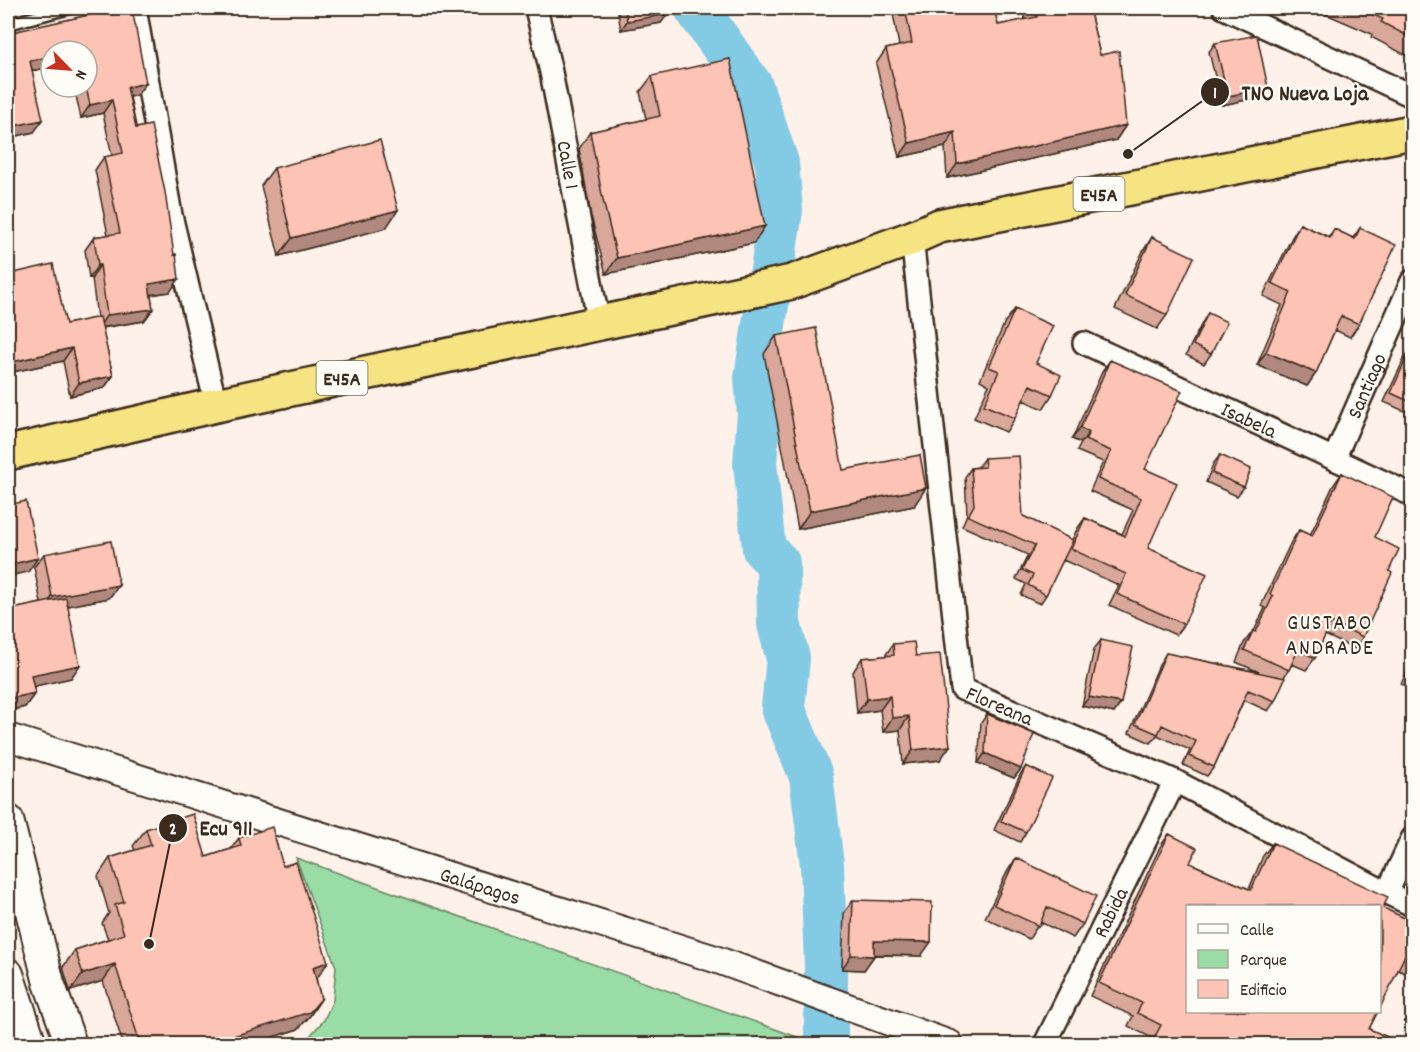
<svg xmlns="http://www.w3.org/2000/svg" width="1420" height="1052" viewBox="0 0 1420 1052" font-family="Dekko,sans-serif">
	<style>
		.green { fill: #99dca6; stroke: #6a8362; stroke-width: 1.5 }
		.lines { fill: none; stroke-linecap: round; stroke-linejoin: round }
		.river { stroke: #83cae4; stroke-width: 44 }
		.service-casing { stroke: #3b2a1e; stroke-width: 15 }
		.minor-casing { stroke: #3b2a1e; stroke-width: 26 }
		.tertiary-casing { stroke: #3b2a1e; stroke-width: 30 }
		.secondary-casing { stroke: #3b2a1e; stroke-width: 34 }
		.trunk-casing { stroke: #3b2a1e; stroke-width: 38 }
		.service { stroke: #fdfcf7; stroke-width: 10 }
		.minor { stroke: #fdfcf7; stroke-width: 21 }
		.tertiary { stroke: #fdfcf7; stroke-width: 26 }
		.secondary { stroke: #fdfcf7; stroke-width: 30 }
		.trunk { stroke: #f6e381; stroke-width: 33 }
		.wall { fill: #daa89b; stroke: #3b2a1e; stroke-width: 1.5 }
		.shaded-wall { fill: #b1887e; stroke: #3b2a1e; stroke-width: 1.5 }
		.building { fill: #fdc3b4; stroke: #3b2a1e; stroke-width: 1.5 }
		.labels { text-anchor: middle; stroke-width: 4.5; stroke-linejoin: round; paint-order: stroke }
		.shield { fill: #fdfcf7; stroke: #75695f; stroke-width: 1.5 }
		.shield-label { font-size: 20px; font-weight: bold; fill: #3b2a1e }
		.street-label { font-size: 21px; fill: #3b2a1e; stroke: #fdfcf7 }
		.neighbourhood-label { font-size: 22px; letter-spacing: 1.5px; fill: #3b2a1e; stroke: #fdfcf7 }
		.leader { fill: none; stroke: #3b2a1e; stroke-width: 2 }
		.callout-dot { fill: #3b2a1e; stroke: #fdfcf7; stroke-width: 2 }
		.mark-label { font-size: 18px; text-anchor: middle; font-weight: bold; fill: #fff }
		.callout-label { font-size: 22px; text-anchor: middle; font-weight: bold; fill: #3b2a1e; stroke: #fdfcf7; stroke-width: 4.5; stroke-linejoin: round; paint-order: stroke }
	</style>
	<rect width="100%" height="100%" fill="#fdf1ea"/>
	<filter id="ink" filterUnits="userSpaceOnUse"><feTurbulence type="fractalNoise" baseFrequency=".0167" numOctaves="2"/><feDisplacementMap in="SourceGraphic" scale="12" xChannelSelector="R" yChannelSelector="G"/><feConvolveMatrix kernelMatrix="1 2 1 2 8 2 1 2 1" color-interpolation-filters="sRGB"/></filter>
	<g filter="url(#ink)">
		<path class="green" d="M296,858L817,1044H291L308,1038L324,1020L333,1000L336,967Z"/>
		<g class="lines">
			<path class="river" d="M696,8L751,86L777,163L781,210L756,378L759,415L755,463L764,549L778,563L779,624L788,658L783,708L811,776L822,865L826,964V1044"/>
			<g class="service-casing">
				<path id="service" d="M8,24L70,8"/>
			</g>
			<g class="minor-casing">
				<g id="minor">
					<path d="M135,8L171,215L216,405"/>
					<path id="s1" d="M536,8L551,72L599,324"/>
					<path d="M1224,8L1412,96"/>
					<path id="s2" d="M912,238L962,689L1175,781L1387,893L1412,905"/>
					<path id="s3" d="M1084,343L1412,495"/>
					<path id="s4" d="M1334,459L1412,281"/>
					<path d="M1387,893L1412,839"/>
					<path id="s5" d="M1045,1044L1175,781"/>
				</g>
			</g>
			<g class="tertiary-casing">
				<g id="tertiary">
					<path id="s6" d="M8,737L712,958L950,1044"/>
				</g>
			</g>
			<g class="secondary-casing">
				<path id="secondary" d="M8,820L49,983L71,1044
					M8,974L31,1044"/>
			</g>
			<g class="trunk-casing">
				<path id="trunk" d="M8,453L216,405L792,282L912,238L939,226L1412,132"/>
			</g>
			<use href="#service" class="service"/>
			<use href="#minor" class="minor"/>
			<use href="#tertiary" class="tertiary"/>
			<use href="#secondary" class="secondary"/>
			<use href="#trunk" class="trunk"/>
		</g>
		<path class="wall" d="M120,8L146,83L137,95L130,97L170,292L151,295L153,309L144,321L102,328L113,376L104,388L70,396L63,361L8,373V243L14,273L66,324L97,318L92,278H89L85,250L94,237L108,235L95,170L104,157L112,156L103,113L81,118L74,87H87V51H51V67L32,71L34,132L8,138V33Z
			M617,8H667L661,23L621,30Z
			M892,8H994L998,25L1025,20L1023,8H1089L1100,55L1126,125L1116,140L947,178L945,147L899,157L876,64L886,49L899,46Z
			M1312,8H1413V59L1371,37L1372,34Z
			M1215,43L1261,97L1222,105L1209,52Z
			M652,76L754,243L606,274L591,216L579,149L590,132L646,119L640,92Z
			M274,168L386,228L279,256L261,186Z
			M1300,224L1329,237L1334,229L1353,238L1360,228L1359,324L1350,337L1335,330L1316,373L1307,386L1257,365L1282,305L1263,296L1292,237Z
			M1152,237L1167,315L1157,329L1115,309L1143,251Z
			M1015,309L1036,363L1052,395L1043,409L1023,400L1015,418L1006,432L974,418L989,385L980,380L1005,322Z
			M1208,313L1211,354L1204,364L1186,355L1202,323Z
			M776,336L843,470L914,506L798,529L764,354Z
			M1411,348H1413V415L1384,402L1405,357Z
			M1110,360L1145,469L1148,548L1184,624L1176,635L1109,605L1119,585L1063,560L1046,595L1040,604L1021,595L1026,584L1016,579L1028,555L962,526L967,514L965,477L971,468L978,467L984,458L1023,516L1072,540L1077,529L1085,518L1122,534L1133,510L1090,491L1103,462L1077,451L1081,443L1072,439L1102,372Z
			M1220,455L1244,487L1237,496L1206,482L1213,464Z
			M1342,473L1375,537L1389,571L1363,637L1355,649L1325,635L1315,658L1306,670L1292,664L1284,677L1275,701L1268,711L1244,700L1214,767L1207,776L1183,765L1190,750L1157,735L1151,743L1129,733L1160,663L1166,653L1259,672L1236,662L1244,643L1253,631H1254L1265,608L1261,606L1291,542L1299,530L1310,535L1333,486Z
			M44,554L119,585L109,598L68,606L71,678L33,686L35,693L25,707L8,711V610L41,603L34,567Z
			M1101,640L1121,703L1114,713L1082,706L1094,649Z
			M893,644L916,656L940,760L903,764L900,730L883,732L880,710L857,713L853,672L862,658L885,656Z
			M1413,658V689L1401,684Z
			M987,714L1021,769L1014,778L978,763L981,723Z
			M1026,766V832L1020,842L994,830L1020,775Z
			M146,829L206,857L231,849L239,838L316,978L321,999L309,1017L298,1029L251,1044H123L103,981L70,991L63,967L75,950L108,939L102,923L109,913L98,876L110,858L135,850L133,846Z
			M1169,834L1190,863L1249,889L1263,856L1273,843L1383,908L1413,922V976L1398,970L1369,1029L1403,1044H1149L1152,1038L1128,1026L1133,1016L1090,996L1160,847Z
			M1016,858L1083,924L1073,938L1040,922L1029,939L985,918L1007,872Z
			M853,900L921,956L874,955V956L864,970L842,969L844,913Z
			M1413,1027V1044H1404Z"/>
		<path class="shaded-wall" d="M668,14L661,23L621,30L627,21Z
			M51,56V67L21,73L30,61Z
			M146,83L137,95L118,100L127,87Z
			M1268,88L1261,97L1222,105L1228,96Z
			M112,100L103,113L81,118L90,105Z
			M43,120L34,132L8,138V127Z
			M1126,125L1116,140L947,178L957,164Z
			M955,132L945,147L899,157L909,143Z
			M398,210L386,228L279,256L292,238Z
			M765,226L754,243L606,274L617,258Z
			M98,265H100L92,278H89Z
			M179,279L170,292L140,296L149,284Z
			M153,309L144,321L98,328L107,315Z
			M72,348L63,361L8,373V363Z
			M1266,352L1316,373L1307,386L1257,365Z
			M113,376L104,388L70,396L79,383Z
			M1080,428L1089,432L1081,443L1072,439Z
			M926,488L914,506L798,529L810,511Z
			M38,558L28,572L8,576V565Z
			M119,585L109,598L42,611L52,597Z
			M80,665L71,678L22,689L31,675Z
			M35,693L25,707L8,711V699Z
			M890,696L880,710L857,713L867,699Z
			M1089,697L1121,703L1114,713L1082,706Z
			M909,716L900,730L883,732L892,718Z
			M950,746L940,760L903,764L913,750Z
			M985,753L1021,769L1014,778L978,763Z
			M874,941L931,942L921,956L864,954Z
			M851,955L874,956L864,970L842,969Z
			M328,962L316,980L313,967Z
			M115,964L103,981L70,991L83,974Z
			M321,999L309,1017L298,1029L251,1044H208Z"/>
		<path class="building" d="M120,8H132L146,83L127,87L136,128L151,125L165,192L174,255L176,254L179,279L149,284L153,309L107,315L100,265H98L94,237L120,233L104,157L123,153L112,100L90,105L86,87H87V51H78V50L73,51H51V56L30,61L43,120L8,127V33Z
			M625,8H667L668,14L627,21Z
			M905,8H994L998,25L1037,17L1036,8H1089L1100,55L1119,51L1126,125L957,164L955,132L909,143L886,49L912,43Z
			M1356,8H1413V39L1381,22L1383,19Z
			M1257,35L1268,88L1228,96L1215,43Z
			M730,59L765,226L617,258L603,200L590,132L660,116L652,76Z
			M380,140L398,210L292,238L274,168Z
			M1300,224L1330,238L1334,229L1355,239L1360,228L1396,245L1359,324L1341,316L1316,373L1266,352L1291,292L1272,283Z
			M1152,237L1194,257L1167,315L1125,295Z
			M8,243L14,273L53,264L66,324L100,317L113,376L79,383L72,348L8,363Z
			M1015,309L1053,326L1036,363L1061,375L1052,395L1030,385L1015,418L984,405L999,371L989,367Z
			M1208,313L1227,322L1211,354L1193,345Z
			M816,328L843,470L920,455L926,488L810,511L776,336Z
			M1411,348H1413V403L1391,393Z
			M1110,360L1182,391L1145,469L1177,483L1148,548L1207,574L1184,624L1117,594L1126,574L1071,549L1085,518L1125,536L1141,498L1098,479L1111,451L1085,440L1089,432L1080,428Z
			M1220,455L1251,469L1244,487L1212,473Z
			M1019,456L1023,516L1073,540L1046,595L1028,585L1033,575L1022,570L1035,545L968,516L974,505L971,468L985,467L984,458Z
			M1342,473L1393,497L1375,537L1399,549L1389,571L1392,573L1363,637L1331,622L1315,658L1298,650L1289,670L1244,650L1253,631L1256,632L1273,596L1270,594L1299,530L1312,536Z
			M26,501L38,558L8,565V505Z
			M111,541L119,585L52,597L44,554Z
			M66,598L80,665L31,675L35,693L8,699V610Z
			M1101,640L1133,647L1121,703L1089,697Z
			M914,642L916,656L940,654L950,746L913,750L909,716L892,718L890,696L867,699L862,658L894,655L893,644Z
			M1166,653L1285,678L1275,701L1248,690L1214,767L1189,756L1196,741L1162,725L1158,734L1135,724Z
			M1413,663V677L1407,674Z
			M987,714L1034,734L1021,769L985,753Z
			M1026,766L1052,778L1026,832L1001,821Z
			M193,814L206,857L241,846L239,838L272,827L283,866L296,862L328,962L313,967L321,999L310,1012L208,1044H136L140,1043L115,964L83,974L75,950L124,934L115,905L124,902L110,858L151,845L146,829Z
			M1169,834L1197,848L1190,863L1251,890L1273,843L1388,897L1383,908L1413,922V959L1405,955L1380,1008V906H1188V1011H1378L1369,1029L1403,1044H1151L1161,1025L1137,1013L1142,1003L1099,983Z
			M1016,858L1096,896L1083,924L1047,907L1039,926L994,905Z
			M853,900L932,902L931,942L874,941V956L851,955Z
			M8,1006L16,1044H8Z
			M1413,1033V1044H1407Z"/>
	</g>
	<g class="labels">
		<g class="shield">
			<rect x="1073.5" y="177" width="51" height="34" rx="4.5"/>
			<rect x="316.5" y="361" width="51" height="34" rx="4.5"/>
		</g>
		<g class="shield-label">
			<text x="1099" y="201">E45A</text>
			<text x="342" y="385">E45A</text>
		</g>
		<g class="street-label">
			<text dy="7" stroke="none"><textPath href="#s1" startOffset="160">Calle 1</textPath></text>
			<text dy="7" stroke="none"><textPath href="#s4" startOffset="80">Santiago</textPath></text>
			<text dy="7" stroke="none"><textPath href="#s3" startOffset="182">Isabela</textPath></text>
			<text dy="7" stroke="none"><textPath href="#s2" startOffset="495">Floreana</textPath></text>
			<text dy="7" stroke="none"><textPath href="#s6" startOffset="495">Galápagos</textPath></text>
			<text dy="7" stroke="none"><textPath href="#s5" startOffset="147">Rabida</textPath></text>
		</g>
		<g class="neighbourhood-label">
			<text x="1330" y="629">GUSTABO<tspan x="1330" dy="25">ANDRADE</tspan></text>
		</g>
	</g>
	<path class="leader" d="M1128 154L1215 92M149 944L173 828"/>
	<g class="callout-dot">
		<circle cx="1128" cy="154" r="6"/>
		<circle cx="149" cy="944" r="6"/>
		<circle cx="1215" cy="92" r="15"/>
		<circle cx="173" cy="828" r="15"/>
	</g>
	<g class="mark-label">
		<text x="1215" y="98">1</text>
		<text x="173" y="834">2</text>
	</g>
	<g class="callout-label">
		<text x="1305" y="100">TNO Nueva Loja</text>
		<text x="226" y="835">Ecu 911</text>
	</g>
	<rect width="1420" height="1052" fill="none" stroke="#fdfcf7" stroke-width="30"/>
	<rect x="15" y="15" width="1390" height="1022" fill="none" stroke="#3b2a1e" stroke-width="2" filter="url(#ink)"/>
	<rect x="1186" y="905" width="195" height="108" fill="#fdfcf7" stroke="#afa8a0" stroke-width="1.5"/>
	<rect x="1198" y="924" width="30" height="9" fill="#fdfcf7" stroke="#afa8a0" stroke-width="1.5"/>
	<text x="1240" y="935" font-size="18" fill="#3b2a1e">Calle</text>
	<rect x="1198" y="950" width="30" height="18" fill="#99dca6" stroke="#afa8a0" stroke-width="1.5"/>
	<text x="1240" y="965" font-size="18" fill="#3b2a1e">Parque</text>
	<rect x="1198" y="980" width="30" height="18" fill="#fdc3b4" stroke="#afa8a0" stroke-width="1.5"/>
	<text x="1240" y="995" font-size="18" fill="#3b2a1e">Edificio</text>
	<g transform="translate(69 69) rotate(115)"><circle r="28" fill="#fdfcf7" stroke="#afa8a0" stroke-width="1.5"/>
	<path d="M0-4.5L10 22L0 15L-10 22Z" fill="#c8321e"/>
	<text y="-9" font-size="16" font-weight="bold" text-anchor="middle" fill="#3b2a1e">N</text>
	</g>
</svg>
